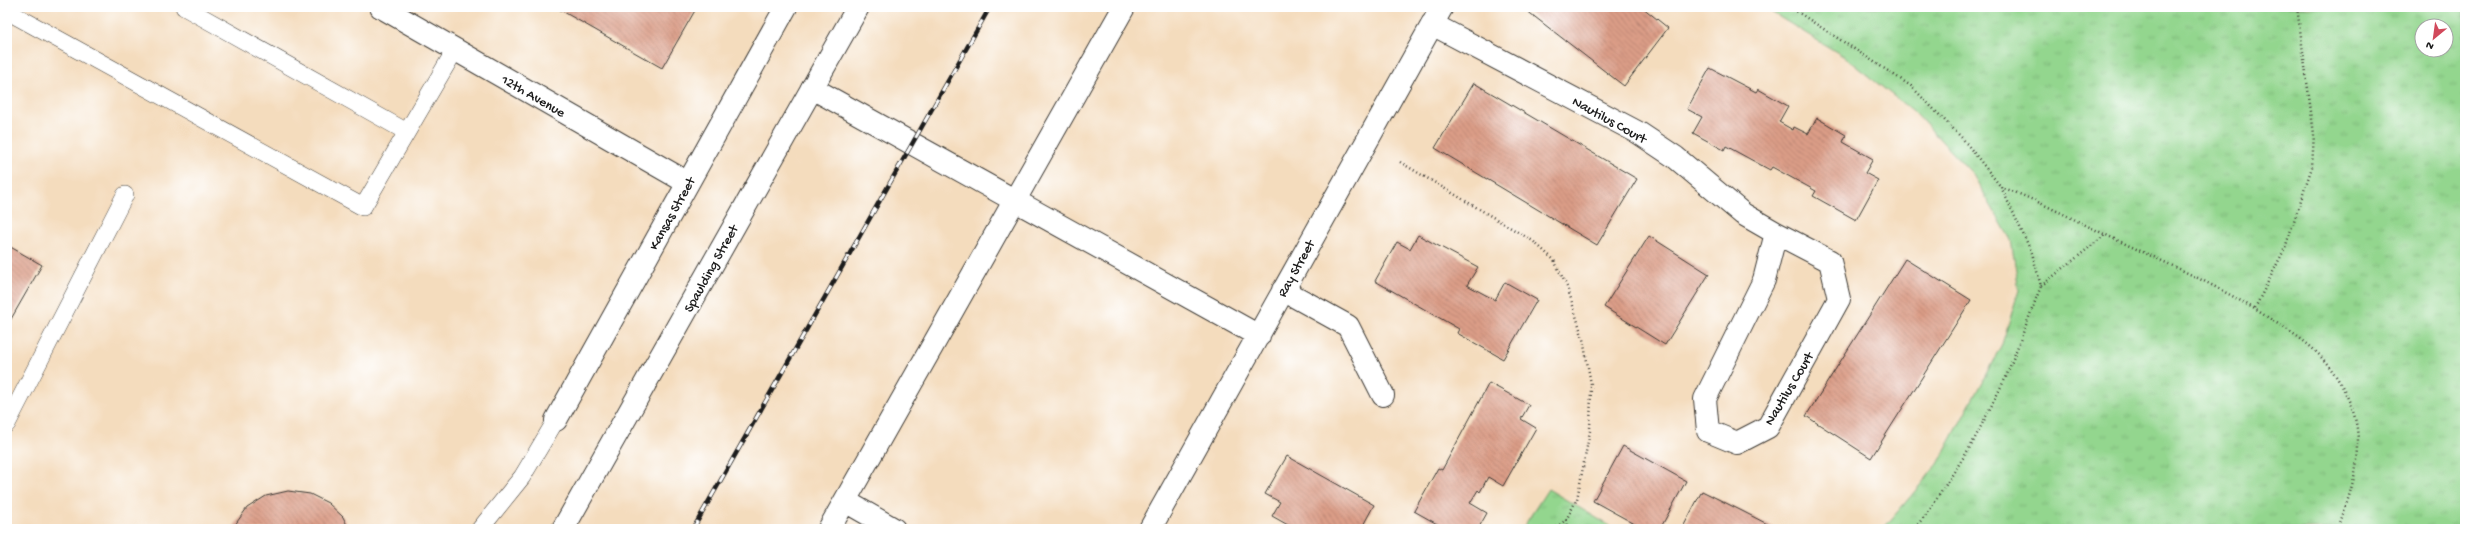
<svg xmlns="http://www.w3.org/2000/svg" width="2472" height="536" viewBox="0 0 2472 536" font-family="'Gochi Hand',sans-serif">
	<style>
		.grass { fill: url(#grass-tufts); stroke: #587955; fill-rule: evenodd }
		.building { fill: url(#building-back-hatch) }
		.lines { fill: none; stroke-linecap: round; stroke-linejoin: round }
		.service-casing { stroke: #3c3934; stroke-width: 18 }
		.minor-casing { stroke: #3c3934; stroke-width: 24 }
		.tertiary-casing { stroke: #3c3934; stroke-width: 24 }
		.path { stroke: #3c3934; stroke-width: 2.5; stroke-dasharray: 1 3; stroke-linecap: butt }
		.service { stroke: #fff; stroke-width: 17 }
		.minor { stroke: #fff; stroke-width: 22 }
		.tertiary { stroke: #fff; stroke-width: 22 }
		.rail-casing { stroke: #1c1c1c; stroke-width: 4.5 }
		.rail { stroke: #fff; stroke-width: 3; stroke-dasharray: 9; stroke-linecap: butt }
		.labels { text-anchor: middle; stroke-width: 3; stroke-linejoin: round; paint-order: stroke }
		.street-label { font-size: 14px; fill: #1c1c1c; stroke: #fff }
	</style>
	<defs>
		<pattern id="grass-tufts" width="24" height="20" patternUnits="userSpaceOnUse"><rect width="24" height="20" fill="#93d68e"/><path d="M3 7l-1-3M5 7V3M7 7l1-3M15 17l-1-3M17 17v-4M19 17l1-3" fill="none" stroke="#7eb77a"/></pattern>
		<pattern id="building-back-hatch" width="6" height="6" patternUnits="userSpaceOnUse"><rect width="6" height="6" fill="#db9d87"/><path d="M-1 5l2 2M0 0l6 6M5-1l2 2" fill="none" stroke="#b17f6e"/></pattern>
	</defs>
	<rect width="100%" height="100%" fill="#fff"/>
	<filter id="ink" filterUnits="userSpaceOnUse"><feTurbulence type="fractalNoise" baseFrequency=".025" numOctaves="2"/><feDisplacementMap in="SourceGraphic" scale="8" xChannelSelector="R" yChannelSelector="G"/><feConvolveMatrix kernelMatrix="1 2 1 2 8 2 1 2 1" color-interpolation-filters="sRGB"/></filter>
	<filter id="wash" filterUnits="userSpaceOnUse"><feTurbulence type="fractalNoise" baseFrequency=".012" numOctaves="4" result="noise"/><feDisplacementMap in="SourceGraphic" scale="16" xChannelSelector="R" yChannelSelector="G"/><feGaussianBlur stdDeviation="0.9" result="paint"/><feColorMatrix in="noise" values="0 0 0 0 0 0 0 0 0 0 0 0 0 0 0 0 0 1.4 0 .05"/><feComposite in="paint" operator="in"/></filter>
	<g filter="url(#wash)">
		<rect width="100%" height="100%" fill="#f4dcbd"/>
		<path class="grass" d="M1763,7H2465V529H1883L1938,464L2002,344L2019,290L2011,240L1972,173L1915,113L1843,56ZM2422,26H2446V50H2422Z
			M1548,489L1615,529H1522Z"/>
		<g id="blocks">
			<path class="building" d="M555,7H697L662,68Z
				M1522,7H1642L1668,28L1624,86Z
				M1710,68L1756,92L1758,89L1788,106L1779,122L1793,130L1794,127L1808,134L1817,118L1846,135L1843,142L1873,159L1865,173L1878,180L1856,220L1813,196L1816,191L1772,167L1770,170L1726,146L1724,150L1693,133L1702,117L1687,109Z
				M1474,83L1637,179L1597,245L1435,148Z
				M1418,235L1478,267L1467,285L1495,300L1505,282L1537,300L1503,359L1457,333L1459,329L1375,281L1397,242L1410,249Z
				M1649,236L1709,274L1665,345L1604,307Z
				M7,245L42,265L7,326Z
				M1905,259L1971,300L1871,458L1806,416Z
				M1489,383L1529,405L1521,419L1536,428L1503,486L1488,477L1480,492L1478,490L1470,503L1487,513L1478,529H1446L1414,511L1438,468L1442,470Z
				M1623,446L1686,481L1660,529H1644L1593,501Z
				M1287,456L1374,505L1361,529H1295L1272,516L1280,502L1265,494Z
				M288,491L310,494L328,503L343,517L349,529H232L247,508L266,496Z
				M1702,491L1744,512L1777,529H1682Z"/>
		</g>
	</g>
	<g filter="url(#ink)">
		<use href="#blocks" fill-opacity="0" stroke="#3c3934" stroke-width="1"/>
		<g class="lines">
			<g class="service-casing">
				<path id="service" d="M184,7L407,132
					M7,11L363,207L455,50
					M7,424L125,195
					M480,529L522,477L556,420"/>
			</g>
			<g class="minor-casing">
				<path id="minor" d="M381,7L688,183
					M1432,24L1639,133L1675,157L1743,214L1776,233
					M812,88L1259,336
					M1776,233L1830,261L1839,299L1768,427L1737,443L1708,431L1705,399L1764,280Z
					M1283,290L1348,326L1383,395
					M556,420L786,7
					M845,501L894,529
					M829,529L1124,7
					M1150,529L1442,7"/>
			</g>
			<g class="tertiary-casing">
				<path id="tertiary" d="M563,529L858,7"/>
			</g>
			<path class="path" d="M1790,7L1911,86L1963,139L2001,187L2032,253L2041,286L2006,377L1972,444L1929,511L1914,529
				M1400,162L1533,241L1554,260L1568,289L1583,339L1591,384L1590,431L1577,499L1566,520L1554,529
				M2001,187C2037,200 2071,218 2106,235C2164,262 2221,286 2275,322C2291,332 2309,343 2321,357C2335,372 2346,391 2353,411C2366,452 2351,491 2338,529
				M2041,286L2105,235
				M2255,308L2285,248L2312,167L2314,134L2297,7
				M1566,520L1569,529
				M1202,527L1204,529"/>
			<use href="#service" class="service"/>
			<use href="#minor" class="minor"/>
			<use href="#tertiary" class="tertiary"/>
			<g class="rail-casing">
				<path id="rail" d="M693,529L990,7"/>
			</g>
			<use href="#rail" class="rail"/>
		</g>
	</g>
	<g class="labels">
		<g class="street-label">
			<text transform="translate(534 95) rotate(30)" y="5">12th Avenue</text>
			<text transform="translate(1610 119) rotate(29)" y="5">Nautilus Court</text>
			<text transform="translate(671 213) rotate(-61)" y="5">Kansas Street</text>
			<text transform="translate(710 268) rotate(-61)" y="5">Spaulding Street</text>
			<text transform="translate(1295 268) rotate(-61)" y="5">Ray Street</text>
			<text transform="translate(1788 388) rotate(-59)" y="5">Nautilus Court</text>
		</g>
	</g>
	<rect width="2472" height="536" fill="none" stroke="#fff" stroke-width="24"/>
	<g transform="translate(2434 38) rotate(209)"><circle r="19" fill="#ffffff" stroke="#a4a4a4"/>
	<path d="M0-3L7 15L0 10L-7 15Z" fill="#d1495b"/>
	<text y="-6" font-size="11" font-weight="bold" text-anchor="middle" fill="#1c1c1c">N</text>
	</g>
</svg>
